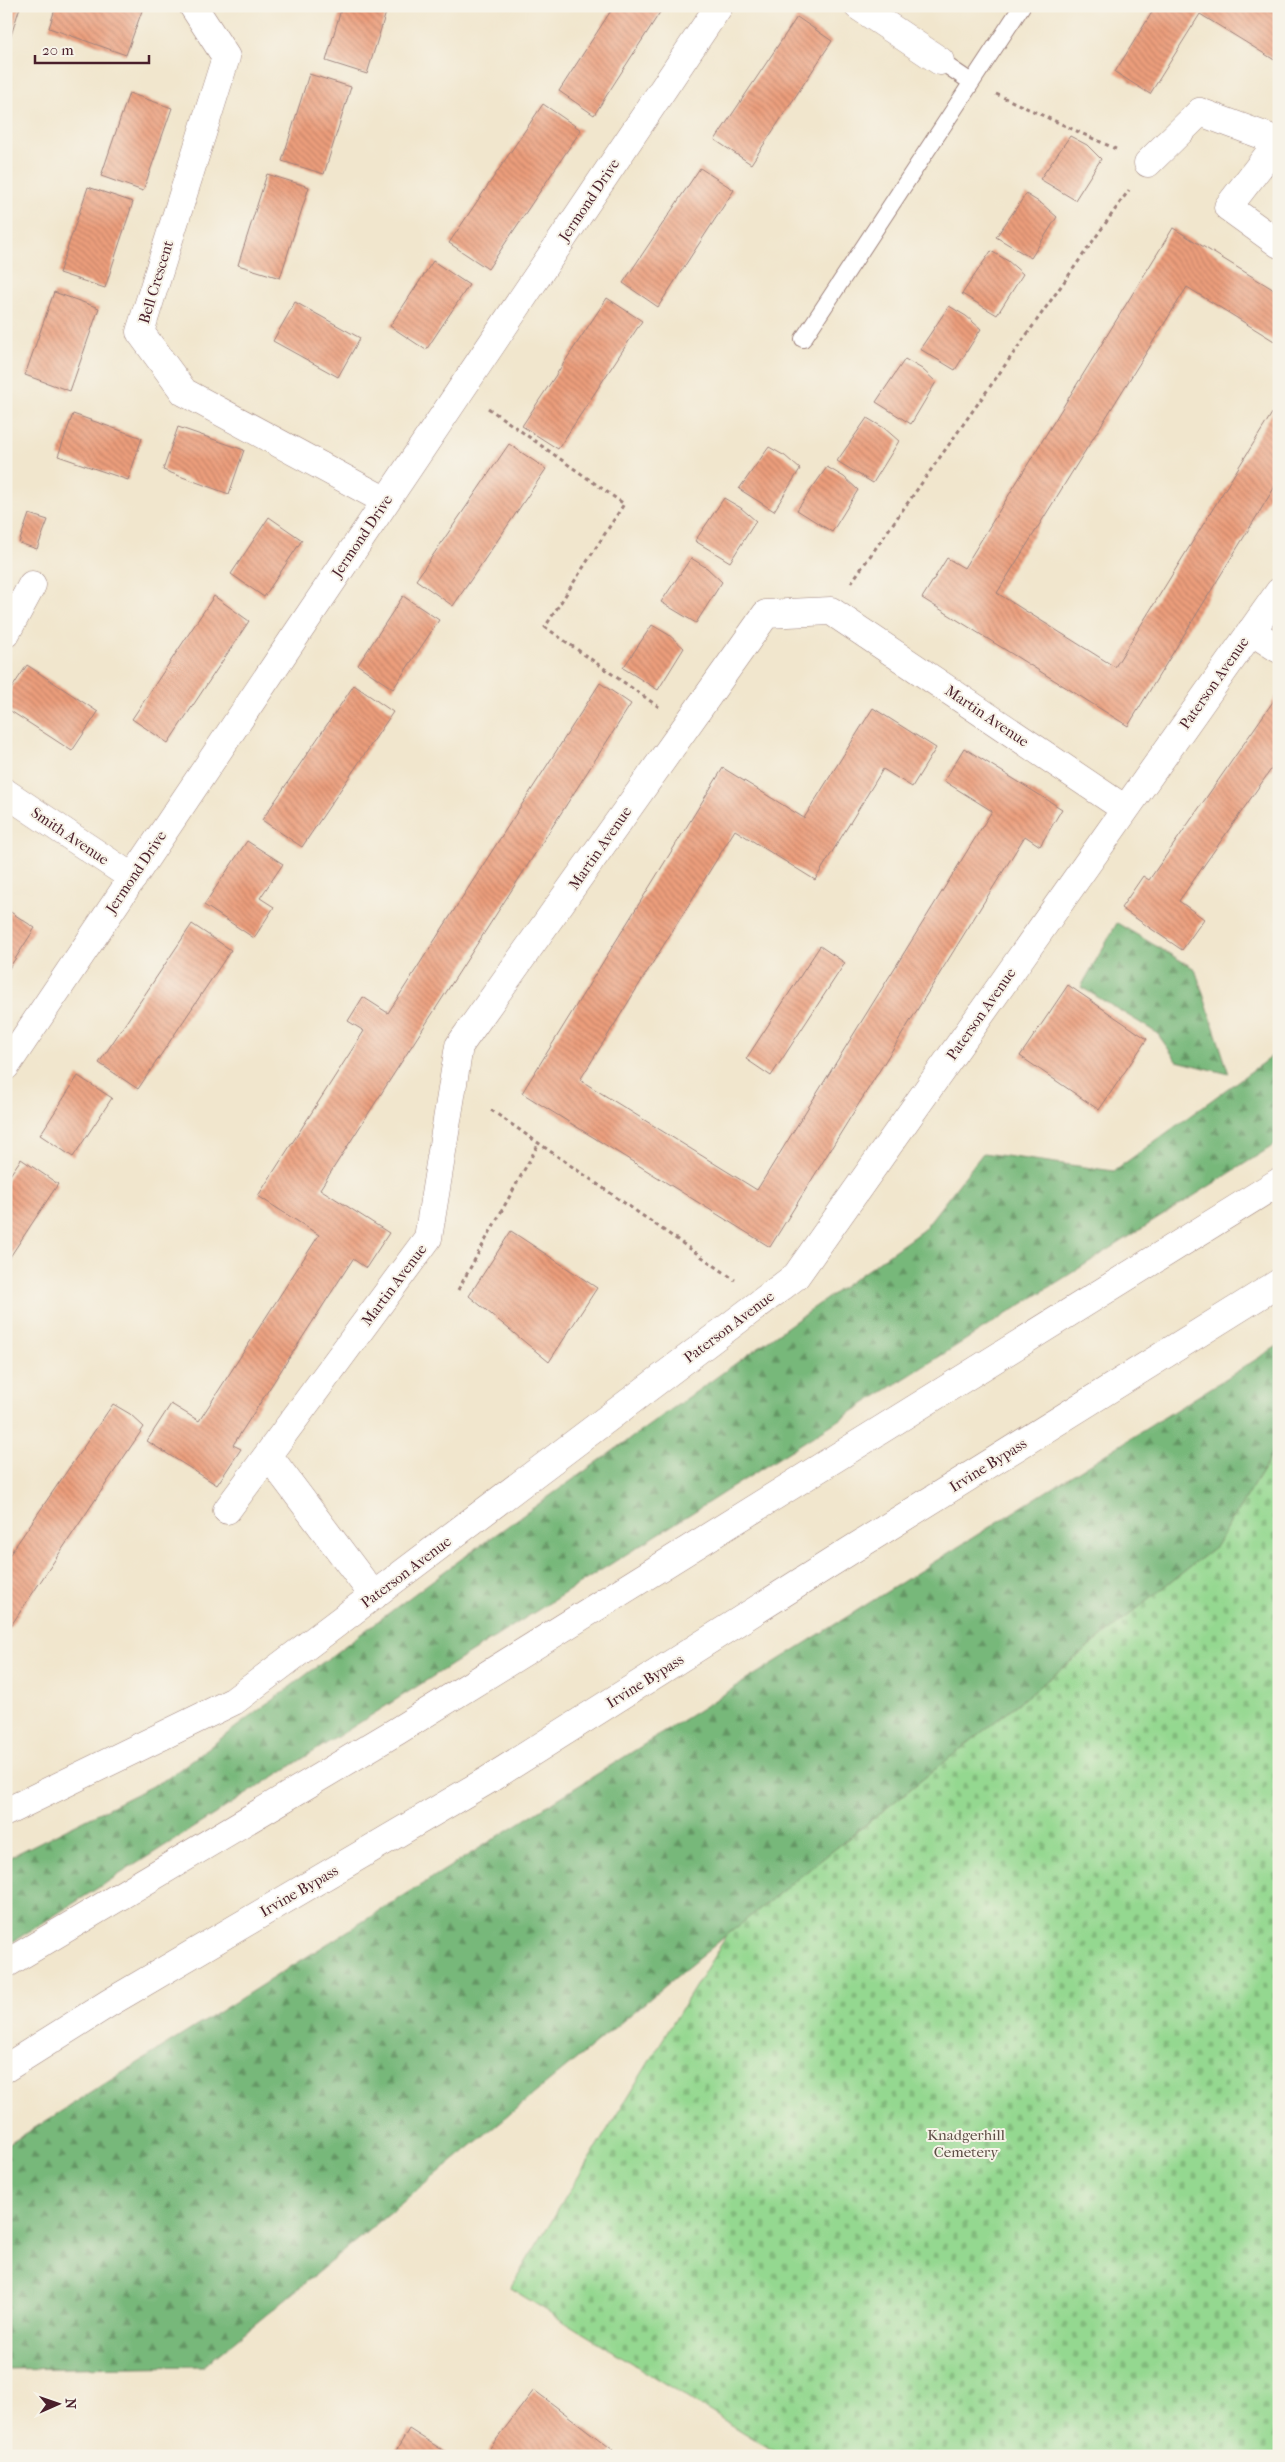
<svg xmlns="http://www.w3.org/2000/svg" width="1285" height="2462" viewBox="0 0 1285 2462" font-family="'IM FELL French Canon',serif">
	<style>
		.forest { fill: url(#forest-firs); stroke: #606c52 }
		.cemetery { fill: url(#cemetery-stones); stroke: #6f7c5e }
		.building { fill: url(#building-back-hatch) }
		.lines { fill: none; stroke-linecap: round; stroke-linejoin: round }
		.lane-casing { stroke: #9e827c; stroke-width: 18 }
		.street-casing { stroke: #9e827c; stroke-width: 29 }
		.highway-casing { stroke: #9e827c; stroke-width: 29 }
		.path { stroke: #9e827c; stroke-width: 3; stroke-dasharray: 4 4; stroke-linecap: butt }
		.lane { stroke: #fff; stroke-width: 16 }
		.street { stroke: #fff; stroke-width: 28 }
		.highway { stroke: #fff; stroke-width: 28 }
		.labels { text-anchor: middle; stroke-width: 4; stroke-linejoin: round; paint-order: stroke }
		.street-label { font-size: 15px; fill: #4a1f2b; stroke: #f7f3e8 }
		.park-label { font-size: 15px; fill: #5c4d44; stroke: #f7f3e8 }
	</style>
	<defs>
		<pattern id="forest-firs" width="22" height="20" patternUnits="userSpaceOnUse" patternTransform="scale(1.25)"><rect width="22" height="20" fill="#77b87a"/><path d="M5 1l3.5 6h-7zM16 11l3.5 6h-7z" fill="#649564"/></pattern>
		<pattern id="cemetery-stones" width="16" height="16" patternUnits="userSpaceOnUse" patternTransform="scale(1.25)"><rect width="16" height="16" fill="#94d890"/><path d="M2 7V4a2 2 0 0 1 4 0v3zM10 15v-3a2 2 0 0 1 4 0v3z" fill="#81b97c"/></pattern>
		<pattern id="building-back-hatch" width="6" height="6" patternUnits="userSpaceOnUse" patternTransform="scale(1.25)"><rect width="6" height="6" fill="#ec9e7c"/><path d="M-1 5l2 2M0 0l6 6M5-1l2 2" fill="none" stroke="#c18066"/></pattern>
	</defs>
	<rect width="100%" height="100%" fill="#f7f3e8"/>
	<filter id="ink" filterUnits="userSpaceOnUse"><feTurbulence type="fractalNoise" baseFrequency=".02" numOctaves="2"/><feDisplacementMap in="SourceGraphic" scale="10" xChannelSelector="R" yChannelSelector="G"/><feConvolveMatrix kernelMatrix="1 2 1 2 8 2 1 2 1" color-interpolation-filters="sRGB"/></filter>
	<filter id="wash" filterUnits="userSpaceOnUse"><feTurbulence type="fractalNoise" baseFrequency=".0096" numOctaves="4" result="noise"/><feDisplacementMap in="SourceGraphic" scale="20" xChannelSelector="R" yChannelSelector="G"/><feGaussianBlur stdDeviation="1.12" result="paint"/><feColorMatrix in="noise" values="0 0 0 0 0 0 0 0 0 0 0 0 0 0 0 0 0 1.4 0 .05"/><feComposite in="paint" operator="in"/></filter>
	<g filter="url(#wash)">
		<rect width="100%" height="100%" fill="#f1e6cd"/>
		<path class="forest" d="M1117,923L1195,969L1229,1074L1177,1061L1157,1033L1081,987Z
			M1279,1051V1142L6,1946V1859L168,1778L453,1565L923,1230L983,1153L1114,1171Z
			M1279,1345V1444L1216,1546L727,1935L204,2366L6,2369V2146Z"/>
		<path class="cemetery" d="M1279,1444V2456H782L510,2288L727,1935L1216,1546Z"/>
		<g id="blocks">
			<path class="building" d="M6,6L20,7L7,48H6Z
				M56,6H138L143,8L126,55L49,28Z
				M342,6H388L367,74L326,61Z
				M614,6H664L594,115L559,91Z
				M1156,6H1279V57L1276,61L1200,14L1150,94L1115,72Z
				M797,17L832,41L751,164L715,140Z
				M309,74L351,87L324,174L282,161Z
				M129,93L172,108L143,191L101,176Z
				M543,104L581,130L488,269L449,243Z
				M1070,136L1087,145L1101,159L1075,200L1040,179Z
				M700,168L734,190L658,307L623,283Z
				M267,174L309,187L280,278L238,265Z
				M88,187L133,202L105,288L59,273Z
				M1026,194L1042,204L1057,217L1031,258L996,237Z
				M1173,228L1279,293V344L1187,287L997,593L1115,667L1279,402V480L1128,726L922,598L947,558L964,568Z
				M991,251L1008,261L1023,274L997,315L962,294Z
				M433,261L469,285L426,350L390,326Z
				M54,292L99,308L70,391L25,375Z
				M607,298L642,321L558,449L522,426Z
				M295,302L360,338L338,377L273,341Z
				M949,306L966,316L981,329L955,370L920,349Z
				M905,359L922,369L936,382L911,424L876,402Z
				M73,414L142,438L128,480L58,456Z
				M867,418L884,428L899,441L873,483L837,461Z
				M178,427L244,450L229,494L163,470Z
				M509,444L546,469L453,606L416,580Z
				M769,447L785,456L800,469L774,511L739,489Z
				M827,467L844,477L858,490L832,532L797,510Z
				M724,498L741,508L756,521L730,562L695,541Z
				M29,514L48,520L37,549L19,543Z
				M269,517L302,540L264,597L231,574Z
				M691,558L707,568L722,582L696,623L661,602Z
				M214,596L249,621L168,743L132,719Z
				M403,596L439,620L393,689L358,665Z
				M652,625L669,635L684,648L658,690L623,668Z
				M27,665L98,712L72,751L6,708V697Z
				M600,683L631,704L320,1189L389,1233L366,1268L353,1259L233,1445L241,1449L217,1485L147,1441L171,1404L199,1421L319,1235L258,1196L364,1031L348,1021L363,997L388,1013Z
				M354,685L393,712L302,847L262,820Z
				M1279,693V758L1179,901L1204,919L1182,950L1121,908L1143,876L1149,880Z
				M873,708L936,748L912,787L883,769L815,880L735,830L580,1080L757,1190L992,811L944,781L964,748L1062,809L1040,846L1025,836L770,1247L522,1093L723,768L804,818Z
				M247,841L283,864L260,898L274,907L254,938L204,905Z
				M6,909L35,928L6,973Z
				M192,924L231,950L138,1089L99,1063Z
				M820,946L845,963L771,1076L746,1059Z
				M1068,985L1147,1039L1099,1110L1020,1056Z
				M78,1076L112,1098L73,1157L40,1135Z
				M21,1159L58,1184L6,1263V1181Z
				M511,1231L597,1288L549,1362L469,1296Z
				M113,1404L130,1414L144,1427L6,1633V1560Z
				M534,2390L613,2450L609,2456H492L487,2452Z
				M409,2429L452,2456H393Z"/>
		</g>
	</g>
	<g filter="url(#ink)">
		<use href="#blocks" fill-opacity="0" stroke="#9e827c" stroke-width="1"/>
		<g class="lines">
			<g class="lane-casing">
				<path id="lane" d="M940,61L971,82
					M803,339L1022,6"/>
			</g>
			<g class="street-casing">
				<path id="street" d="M193,6L226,57L140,332L184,392L386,501
					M858,6L940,61
					M1279,141L1228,207L1279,244
					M1148,163L1200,112L1278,141
					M1251,631L1279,649
					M6,633L32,585
					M6,793L133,878
					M6,1066L719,6
					M268,1455L374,1596
					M227,1510L428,1238L459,1046L766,614L831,611L1125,809
					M6,1812L234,1701L796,1276L1279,592"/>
			</g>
			<g class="highway-casing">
				<path id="highway" d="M6,1964L397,1731L1279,1182
					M6,2068L109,2003L488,1780L848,1552L1279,1283"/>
			</g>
			<path class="path" d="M996,94L1118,150
				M488,408L624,504L545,627L659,707
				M851,583L1129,190
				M491,1110L735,1280
				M458,1290L539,1143"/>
			<use href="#lane" class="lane"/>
			<use href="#street" class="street"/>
			<use href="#highway" class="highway"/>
		</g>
	</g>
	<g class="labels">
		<g class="street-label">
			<text transform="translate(589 200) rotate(-56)" y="5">Jermond Drive</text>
			<text transform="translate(156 282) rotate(-73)" y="5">Bell Crescent</text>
			<text transform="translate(362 536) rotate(-56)" y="5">Jermond Drive</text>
			<text transform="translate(1214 683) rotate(-55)" y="5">Paterson Avenue</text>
			<text transform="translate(987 716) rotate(34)" y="5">Martin Avenue</text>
			<text transform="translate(70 836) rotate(34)" y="5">Smith Avenue</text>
			<text transform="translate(600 848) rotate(-55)" y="5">Martin Avenue</text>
			<text transform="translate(136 872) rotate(-56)" y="5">Jermond Drive</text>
			<text transform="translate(981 1014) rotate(-55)" y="5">Paterson Avenue</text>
			<text transform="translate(394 1285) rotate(-53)" y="5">Martin Avenue</text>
			<text transform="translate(729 1327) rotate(-37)" y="5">Paterson Avenue</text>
			<text transform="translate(988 1465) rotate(-32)" y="5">Irvine Bypass</text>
			<text transform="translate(406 1572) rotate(-37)" y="5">Paterson Avenue</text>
			<text transform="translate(645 1681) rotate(-32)" y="5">Irvine Bypass</text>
			<text transform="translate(299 1891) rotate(-30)" y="5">Irvine Bypass</text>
		</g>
		<g class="park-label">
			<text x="966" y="2140">Knadgerhill<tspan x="966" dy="17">Cemetery</tspan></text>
		</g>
	</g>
	<rect width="1285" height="2462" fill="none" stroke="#f7f3e8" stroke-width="25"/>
	<g transform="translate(58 2404) rotate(88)" stroke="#f7f3e8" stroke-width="4" paint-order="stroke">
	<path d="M0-4L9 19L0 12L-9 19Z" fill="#4a1f2b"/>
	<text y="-8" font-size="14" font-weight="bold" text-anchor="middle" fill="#4a1f2b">N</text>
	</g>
	<path d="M35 55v8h114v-8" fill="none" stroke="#4a1f2b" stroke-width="2.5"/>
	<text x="42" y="55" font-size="15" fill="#4a1f2b" stroke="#f7f3e8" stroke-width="4" paint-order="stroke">20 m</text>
</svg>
